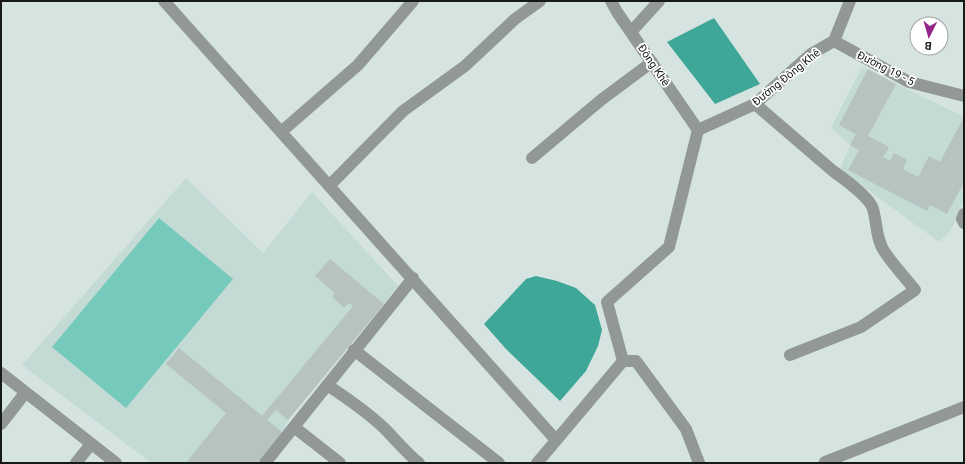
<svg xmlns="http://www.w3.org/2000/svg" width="965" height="464" viewBox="0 0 965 464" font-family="Roboto,sans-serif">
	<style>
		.built { fill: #c3dad5 }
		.green { fill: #76cabc }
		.water { fill: #3fa798 }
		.building { fill: #b6c3c0 }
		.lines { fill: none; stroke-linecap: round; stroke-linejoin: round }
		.street { stroke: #929897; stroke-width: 12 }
		.labels { text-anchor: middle; stroke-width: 3.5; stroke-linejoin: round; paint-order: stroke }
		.street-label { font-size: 11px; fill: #161b1a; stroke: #fff }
	</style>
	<rect width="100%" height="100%" fill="#d6e4e1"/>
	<path class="built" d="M862,67L964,117V200L951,230L939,242L840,169L850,145L831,128Z
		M186,178L263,253L312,192L398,286L288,420L282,432L257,463H151L22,365Z"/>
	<path class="green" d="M159,218L233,279L126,408L52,347Z"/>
	<path class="water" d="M714,18L760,84L715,104L667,42Z
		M536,276L557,281L576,288L595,305L602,330L598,346L586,371L560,401L506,349L484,324L526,279Z"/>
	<path class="building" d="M868,69L896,84L868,136L889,147L883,157L890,161L894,153L907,160L903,169L918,177L929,156L940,162L964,117V182L947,214L930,205L927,211L848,170L859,150L850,145L856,134L839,125Z
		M330,259L384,304L288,420L276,410L267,420L282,432L257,463H186L226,413L166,364L179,348L262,416L353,306L349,303L344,308L332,297L335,293L315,276Z"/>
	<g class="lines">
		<path class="street" d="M164,1C295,147 426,293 556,440
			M611,1L617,12L698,130
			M631,32L659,1
			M834,41L909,82L964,96
			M755,104L833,171C843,178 870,198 873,209C877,223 876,239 884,251C893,265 905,277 915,290L861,327L790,355
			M698,130L755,104L811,54L834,41L850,1
			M281,132L358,65L413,1
			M532,158L601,100L652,62
			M329,186L403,111L465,66L515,19L540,1
			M964,214L962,219L964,223
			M354,350L499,463
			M623,361L607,302L669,247L698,130
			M623,361H636L686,429L699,463
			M1,373L116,463
			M327,385C347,398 367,412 384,428C396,440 406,453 419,463
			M1,424L25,393
			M294,427L340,463
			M825,462L964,407
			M76,463L91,444
			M265,463L413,278
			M537,463L623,361"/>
	</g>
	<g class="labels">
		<g class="street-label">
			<text transform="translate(654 65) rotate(56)" y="4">Đông Khê</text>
			<text transform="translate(886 68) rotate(27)" y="4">Đường 19 - 5</text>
			<text transform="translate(786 77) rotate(-39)" y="4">Đường Đông Khê</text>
		</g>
	</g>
	<rect width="965" height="464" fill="none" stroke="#161b1a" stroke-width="4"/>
	<g transform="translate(929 36) rotate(185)"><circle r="19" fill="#ffffff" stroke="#a2a4a3"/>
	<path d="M0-3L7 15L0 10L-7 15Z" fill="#932688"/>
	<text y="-6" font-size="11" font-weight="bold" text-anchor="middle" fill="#161b1a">B</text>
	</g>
</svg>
